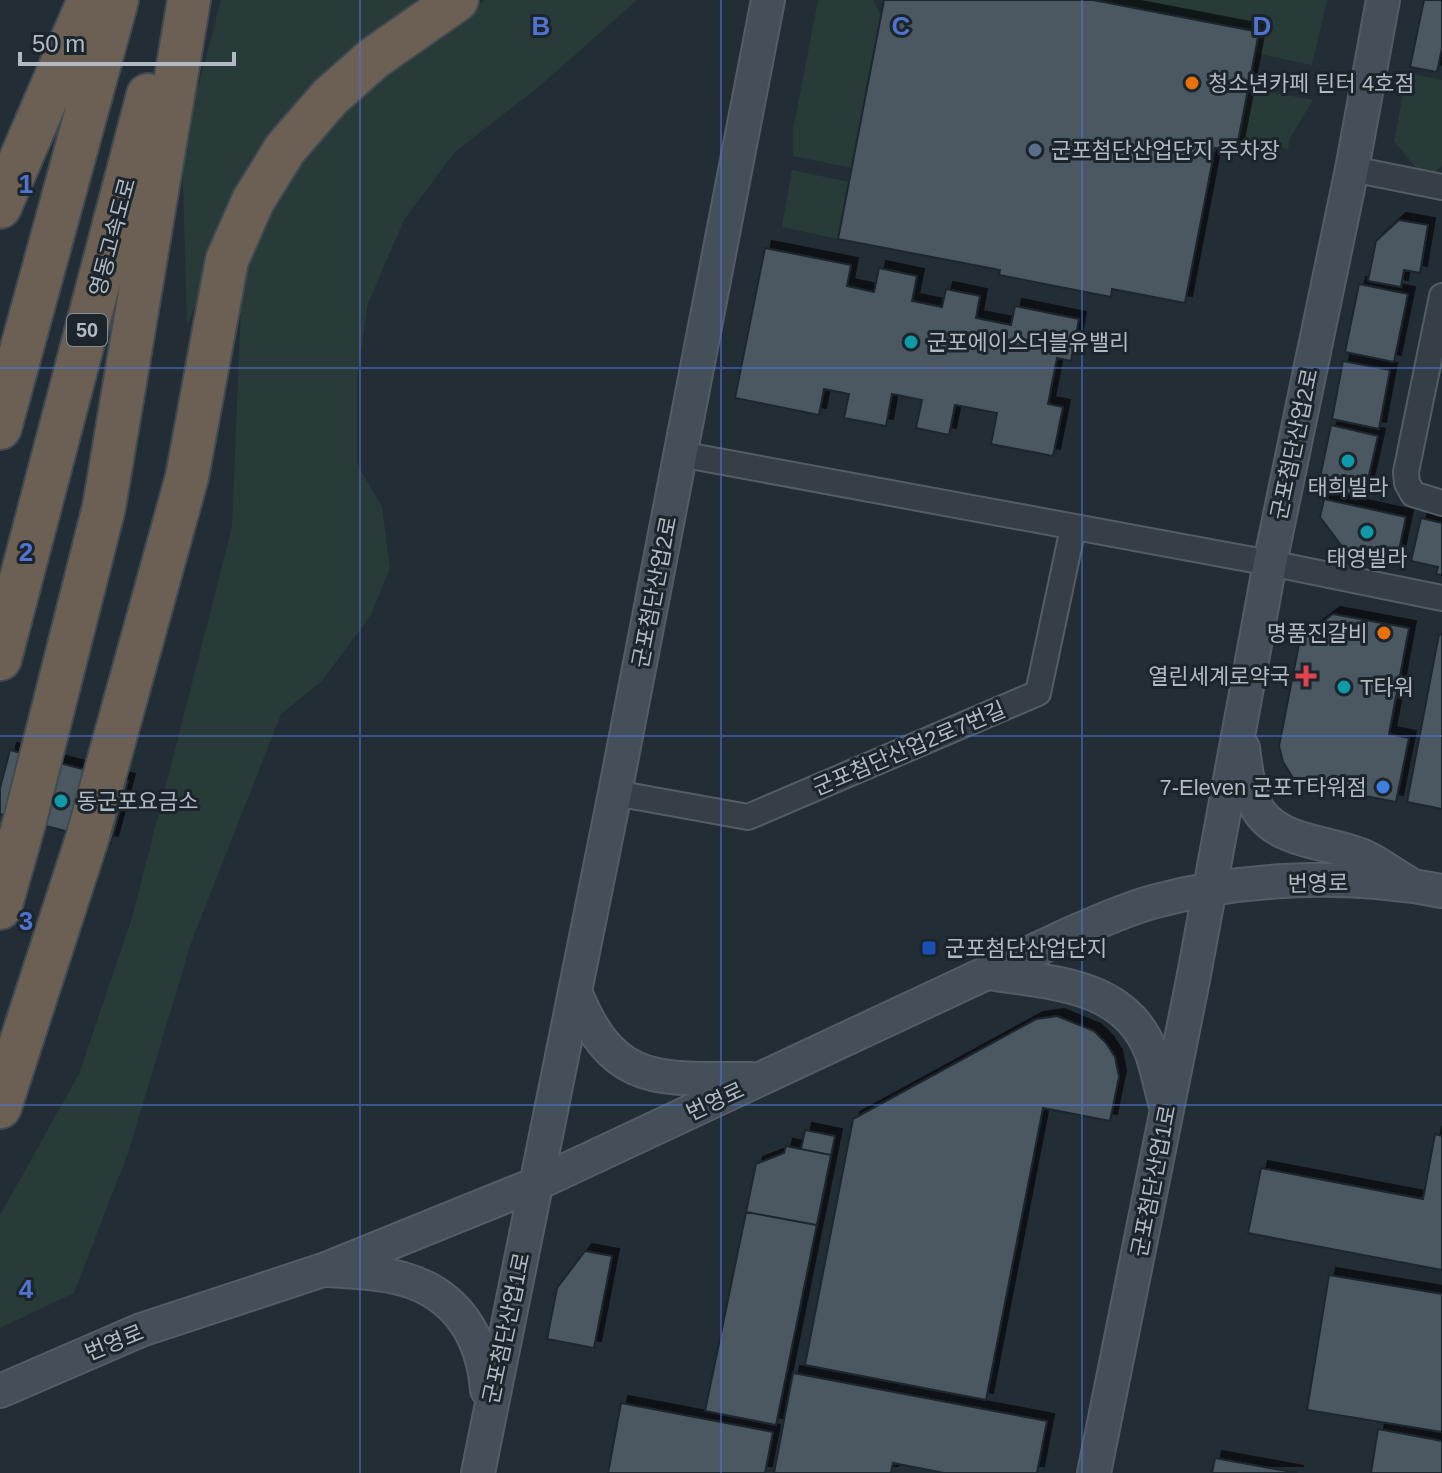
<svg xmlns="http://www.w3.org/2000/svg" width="1442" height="1473" viewBox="0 0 1442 1473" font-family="Arial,'Noto Sans KR',sans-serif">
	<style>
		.green { fill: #283b39 }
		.building { fill: #4c5862; stroke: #1e262e; stroke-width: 2; filter: url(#shadow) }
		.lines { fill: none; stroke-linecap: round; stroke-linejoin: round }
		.street-casing { stroke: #545d65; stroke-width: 28 }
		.secondary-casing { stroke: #545d65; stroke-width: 36 }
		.highway-casing { stroke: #414a52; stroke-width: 46 }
		.street { stroke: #363f47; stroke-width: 24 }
		.secondary { stroke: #454f59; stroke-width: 32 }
		.highway { stroke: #6c6054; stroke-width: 42 }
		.grid { fill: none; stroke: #5174d1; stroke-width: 2; stroke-opacity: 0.55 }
		.food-dot { fill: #e8710a; stroke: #1c242c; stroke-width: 3 }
		.service-dot { fill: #5c6f8a; stroke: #1c242c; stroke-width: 3 }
		.culture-dot { fill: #0f9aa8; stroke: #1c242c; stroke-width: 3 }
		.health-dot { fill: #e0444e; stroke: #1c242c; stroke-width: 3 }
		.shop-dot { fill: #3f7fe0; stroke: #1c242c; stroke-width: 3 }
		.transit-dot { fill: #1a4fb4; stroke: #1c242c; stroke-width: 3 }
		.labels { text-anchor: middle; stroke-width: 6; stroke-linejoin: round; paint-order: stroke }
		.shield { fill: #1c242c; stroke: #848d96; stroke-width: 2 }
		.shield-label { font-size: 20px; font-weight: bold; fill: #b1bac3 }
		.poi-label { font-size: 22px; fill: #b1bac3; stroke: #1c242c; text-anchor: start }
		.street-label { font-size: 22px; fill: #b1bac3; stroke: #1c242c }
		.grid-label { font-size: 26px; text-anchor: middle; font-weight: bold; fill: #5174d1; stroke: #1c242c; stroke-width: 6; stroke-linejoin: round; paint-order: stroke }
	</style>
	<defs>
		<filter id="shadow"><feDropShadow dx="7" dy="-7" stdDeviation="0" flood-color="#0009"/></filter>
	</defs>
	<rect width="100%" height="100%" fill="#232d36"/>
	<path class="green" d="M221,0H424L225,225L187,326L182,148Z
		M485,0H637L541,85L454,153L404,220L368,303L357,377V464L382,507L390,568L371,615L321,682L281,714L191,943L128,1153L74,1293L0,1328V1215L79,1074L132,918L232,527L242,281L272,197L339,105Z
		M818,0H873L881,15L891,16L901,178L793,156V130Z
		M1096,0H1327L1312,65L1255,53L1259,32Z
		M1407,73L1442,80V166L1433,173L1417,169L1394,141Z
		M1249,88L1313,100L1290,138L1288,149L1239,139Z
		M792,170L849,182L838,239L782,227Z"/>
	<path class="building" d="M884,0H1093L1259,32L1236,152L1215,148L1185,303L1112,289L1111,297L999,275L1000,270L838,239Z
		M1424,0H1442V48L1437,72L1410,67Z
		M1399,220L1428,225L1420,273L1404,270L1401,287L1368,281L1376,241Z
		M765,248L851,265L847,286L874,292L879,268L917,276L912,301L942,307L946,289L980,296L976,318L1011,325L1015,306L1079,319L1071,361L1057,358L1048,404L1063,407L1053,456L991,444L997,413L955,405L949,435L916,428L922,400L892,394L886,426L844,418L849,394L824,389L819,415L735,398Z
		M1359,284L1408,294L1394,362L1345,352Z
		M1343,361L1390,370L1379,429L1332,419Z
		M1331,425L1378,436L1364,497L1318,487Z
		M1324,499L1406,517L1397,559L1343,548L1320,517Z
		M1421,518L1442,523V575L1436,574L1438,567L1411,561Z
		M1333,614L1409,628L1389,734L1409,738L1396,802L1303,784L1293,778L1283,762L1279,746L1300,639Z
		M1439,634L1442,635V809L1407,802Z
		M10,750L128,781L111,843L0,814V788Z
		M1057,1016L1094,1031L1106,1043L1115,1057L1119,1077L1110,1121L1043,1108L986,1400L805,1365L853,1119L1036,1019Z
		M805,1130L835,1136L776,1425L705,1411L756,1164L784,1153L786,1146L801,1149Z
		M1435,1134L1442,1136V1270L1248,1233L1261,1168L1423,1199Z
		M786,1146L831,1155L817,1225L746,1212L756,1164L784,1153Z
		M585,1251L612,1256L594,1348L547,1339L557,1288Z
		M1329,1275L1442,1294V1432L1307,1410Z
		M793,1373L1047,1421L1037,1473H944L893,1463L891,1473H774Z
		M621,1403L773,1432L765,1473H608Z
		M1378,1429L1442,1441V1473H1371Z
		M1215,1458L1297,1473H1212Z"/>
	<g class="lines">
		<g class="street-casing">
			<path id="street" d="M1352,169L1442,187
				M1442,296L1406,472L1407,483L1413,494L1442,503
				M680,454L1270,563L1442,598
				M615,793L748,817L1038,693L1073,528"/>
		</g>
		<g class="secondary-casing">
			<path id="secondary" d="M1243,748C1246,768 1248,797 1261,814C1284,844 1334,842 1365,857C1380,864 1394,875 1408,883
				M989,973C1050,983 1123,983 1150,1049C1157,1066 1160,1085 1165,1103
				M575,991C613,1089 661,1078 752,1079
				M329,1270C353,1272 380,1272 403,1279C457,1294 483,1337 487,1390
				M0,1391L141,1330L326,1269L536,1184L1072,933C1098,922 1124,910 1152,902C1243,877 1349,873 1442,891
				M478,1473L615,793L768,0
				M1094,1473L1193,980L1270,563L1352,169L1383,0"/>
		</g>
		<g class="highway-casing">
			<path id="highway" d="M0,207L89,0
				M0,428L117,0
				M0,659L148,95
				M0,908L25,820L104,507L189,0
				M0,1107L87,839L187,477L227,260L253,201L285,149L330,97L374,58L457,0"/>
		</g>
		<use href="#street" class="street"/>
		<use href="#secondary" class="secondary"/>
		<use href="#highway" class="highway"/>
	</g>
	<path class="grid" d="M360,0V1473M721,0V1473M1082,0V1473M0,368H1442M0,736H1442M0,1105H1442"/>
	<g class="food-dot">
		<circle cx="1192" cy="83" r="8"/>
		<circle cx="1384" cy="633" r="8"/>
	</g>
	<circle class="service-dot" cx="1035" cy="150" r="8"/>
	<g class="culture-dot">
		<circle cx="911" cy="342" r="8"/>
		<circle cx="1348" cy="461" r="8"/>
		<circle cx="1367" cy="532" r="8"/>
		<circle cx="1344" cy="687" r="8"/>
		<circle cx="61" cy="801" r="8"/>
	</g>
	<path class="health-dot" d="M1302 664h8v8h8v8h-8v8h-8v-8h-8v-8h8z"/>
	<circle class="shop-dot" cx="1383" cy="787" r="8"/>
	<rect class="transit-dot" x="921" y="940" width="16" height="16" rx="4"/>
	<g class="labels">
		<rect class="shield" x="67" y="314" width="40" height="32" rx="6"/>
		<g class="shield-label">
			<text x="87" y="337">50</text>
		</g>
		<g class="poi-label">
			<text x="1208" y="91">청소년카페 틴터 4호점</text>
			<text x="1051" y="158">군포첨단산업단지 주차장</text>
			<text x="927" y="350">군포에이스더블유밸리</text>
			<text x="1348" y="495" text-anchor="middle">태희빌라</text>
			<text x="1367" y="566" text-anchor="middle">태영빌라</text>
			<text x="1368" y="641" text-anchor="end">명품진갈비</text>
			<text x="1290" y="684" text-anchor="end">열린세계로약국</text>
			<text x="1360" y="695">T타워</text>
			<text x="1367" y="795" text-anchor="end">7-Eleven 군포T타워점</text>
			<text x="77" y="809">동군포요금소</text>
			<text x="945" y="956">군포첨단산업단지</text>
		</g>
		<g class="street-label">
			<text transform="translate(112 237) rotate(-75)" y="8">영동고속도로</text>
			<text transform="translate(1294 444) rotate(-78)" y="8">군포첨단산업2로</text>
			<text transform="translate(654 592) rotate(-79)" y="8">군포첨단산업2로</text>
			<text transform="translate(909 748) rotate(-23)" y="8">군포첨단산업2로7번길</text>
			<text transform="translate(1318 883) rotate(-1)" y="8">번영로</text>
			<text transform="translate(715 1101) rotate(-25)" y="8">번영로</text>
			<text transform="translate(1153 1181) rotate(-79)" y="8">군포첨단산업1로</text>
			<text transform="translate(506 1328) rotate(-78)" y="8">군포첨단산업1로</text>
			<text transform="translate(114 1342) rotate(-22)" y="8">번영로</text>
		</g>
	</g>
	<g class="grid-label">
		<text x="541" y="35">B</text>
		<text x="901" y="35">C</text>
		<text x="1262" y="35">D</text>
		<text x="26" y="193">1</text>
		<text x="26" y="561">2</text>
		<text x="26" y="930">3</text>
		<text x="26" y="1298">4</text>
	</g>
	<path d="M20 52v12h214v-12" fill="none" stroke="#b1bac3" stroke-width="4"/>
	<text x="32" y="52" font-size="24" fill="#b1bac3" stroke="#1c242c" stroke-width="6" paint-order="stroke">50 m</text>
</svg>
